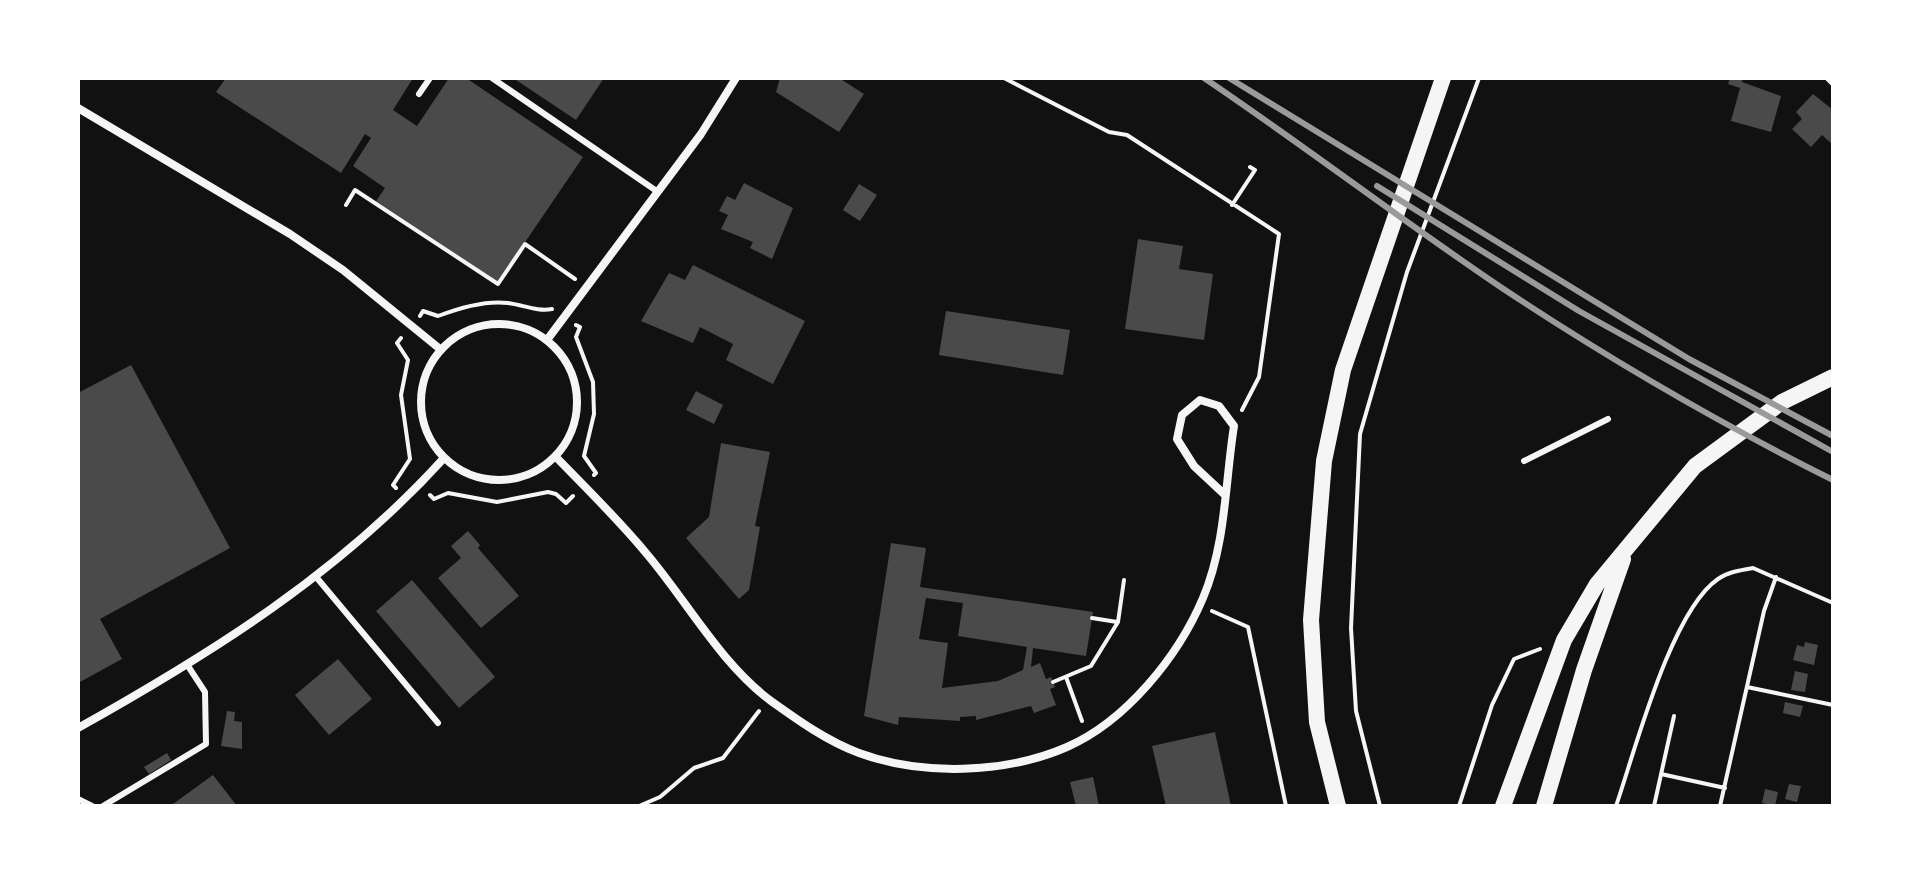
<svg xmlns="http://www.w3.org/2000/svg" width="1911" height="884" viewBox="0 0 1911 884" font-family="'Roboto Condensed',sans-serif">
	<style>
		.building { fill: #4a4a4a; fill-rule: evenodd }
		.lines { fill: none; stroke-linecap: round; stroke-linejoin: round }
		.path { stroke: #f5f5f5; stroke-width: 4 }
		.service { stroke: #f5f5f5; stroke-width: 6 }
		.minor { stroke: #f5f5f5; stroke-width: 8 }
		.secondary { stroke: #f5f5f5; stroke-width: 16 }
		.rail { stroke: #9a9a9a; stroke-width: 6 }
	</style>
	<rect width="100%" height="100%" fill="#111"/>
	<path class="building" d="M226,78H413L393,110L417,126L449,78H466L583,157L498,282L376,201L385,188L353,166L371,138L365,134L341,173L216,92Z
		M513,78H604L576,120Z
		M780,78H839L864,94L839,132L776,92Z
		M1730,78H1743L1742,82L1781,96L1771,132L1731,121L1740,88L1728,84Z
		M1813,94L1833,110V145L1822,135L1811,147L1792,129L1802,119L1796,112Z
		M744,183L793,208L772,259L750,248L753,242L721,229L728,215L719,211L727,196L735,200Z
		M859,184L877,195L860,221L843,210Z
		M1138,239L1183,246L1179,269L1213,274L1204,340L1125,329Z
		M693,265L805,321L773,384L726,360L733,344L700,327L693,343L641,321L669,273L685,280Z
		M946,311L1070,330L1063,375L939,355Z
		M131,365L230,548L100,619L122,659L78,683V393Z
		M696,391L723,405L714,424L686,410Z
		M721,443L770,452L755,526L760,527L749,590L739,599L686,538L709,517Z
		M468,531L480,545L478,548L519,596L481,628L438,578L461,558L451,546Z
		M891,543L926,548L920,587L1093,612L1086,656L1033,648L1031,667L1040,663L1046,679L1051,677L1055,687L1050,689L1056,705L1034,713L1031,706L976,720V716L960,717V721L899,717L898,725L864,716ZM926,598L963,603L958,636L1027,647L1023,670L998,681L942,688L948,643L919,639Z
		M412,580L495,677L459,708L376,611Z
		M1805,642L1818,645L1814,665L1793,660L1797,645L1804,647Z
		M338,659L372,699L329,735L295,695Z
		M1795,671L1808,674L1805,692L1791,690Z
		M1785,702L1803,706L1800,717L1783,713Z
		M227,711L235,712L234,721L242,722V749L221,746Z
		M1215,732L1231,806H1166L1152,746Z
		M167,753L171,760L149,774L144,767Z
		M213,775L237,806H175L173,804Z
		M1093,777L1099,806H1076L1070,782Z
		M1789,784L1801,786L1797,802L1785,799Z
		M1765,789L1778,792L1775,806L1762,803Z"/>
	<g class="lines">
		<path class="path" d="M1004,78L1109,132L1127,135L1279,234L1259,377L1242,410
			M346,205L355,190L498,284L525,244L575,279
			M1232,205L1255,170L1250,167
			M420,316L423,311L438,316C459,308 485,300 508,303C523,305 538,312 552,309
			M576,325L580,327L576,337L593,382L594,414L584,456L596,473L594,475
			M396,488L393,485L410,459L401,395L408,360L397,343L401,338
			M430,495L434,499L448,493L497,502L548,492L556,494L566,503L573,496
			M1212,611L1248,627L1286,806
			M1092,618L1117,622
			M1066,677L1082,721
			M1053,682L1091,666L1118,622L1124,580
			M1747,687L1833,705
			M1661,774L1725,788
			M639,806L660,797L694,768L723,758L759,711
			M1380,806L1356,711L1351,628L1360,434L1407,272L1479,78
			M1459,806L1492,705L1514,659L1540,649
			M1616,806C1635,751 1671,611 1718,579C1728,572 1741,570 1753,568L1833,603
			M1654,806L1674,716
			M1720,806L1764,611L1776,577"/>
		<path class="service" d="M492,78L658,192
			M419,94L430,78
			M1524,461L1608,419
			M317,578L438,723
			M78,799L92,806
			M103,806L206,744L205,692L188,666"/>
		<path class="minor" d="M1829,78L1833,82
			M78,108L290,234L343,270L440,349
			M421 402a78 78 0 1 1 156 0a78 78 0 1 1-156 0Z
			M547,340L701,134L736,78
			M555,456C586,488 618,519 646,553C687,601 720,663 771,701C799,721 827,741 859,753C922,776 1005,774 1067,747C1126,721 1178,657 1203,598C1226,544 1225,483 1234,426L1219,406L1200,400L1182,415L1177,439L1194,466L1224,494
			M78,728C212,653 340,573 444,458"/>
		<path class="secondary" d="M1338,806L1317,722L1311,620L1324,461L1343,370L1443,78
			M1503,806L1564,640L1597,584L1695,466L1782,402L1833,377
			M1544,806L1584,670L1623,559"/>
		<path class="rail" d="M1204,78C1305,146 1401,220 1502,288C1609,359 1719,423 1833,480
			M1229,78L1689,359L1833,436
			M1377,186L1579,311L1833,452"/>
	</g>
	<rect width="1911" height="884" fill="none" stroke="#ffffff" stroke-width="160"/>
</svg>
